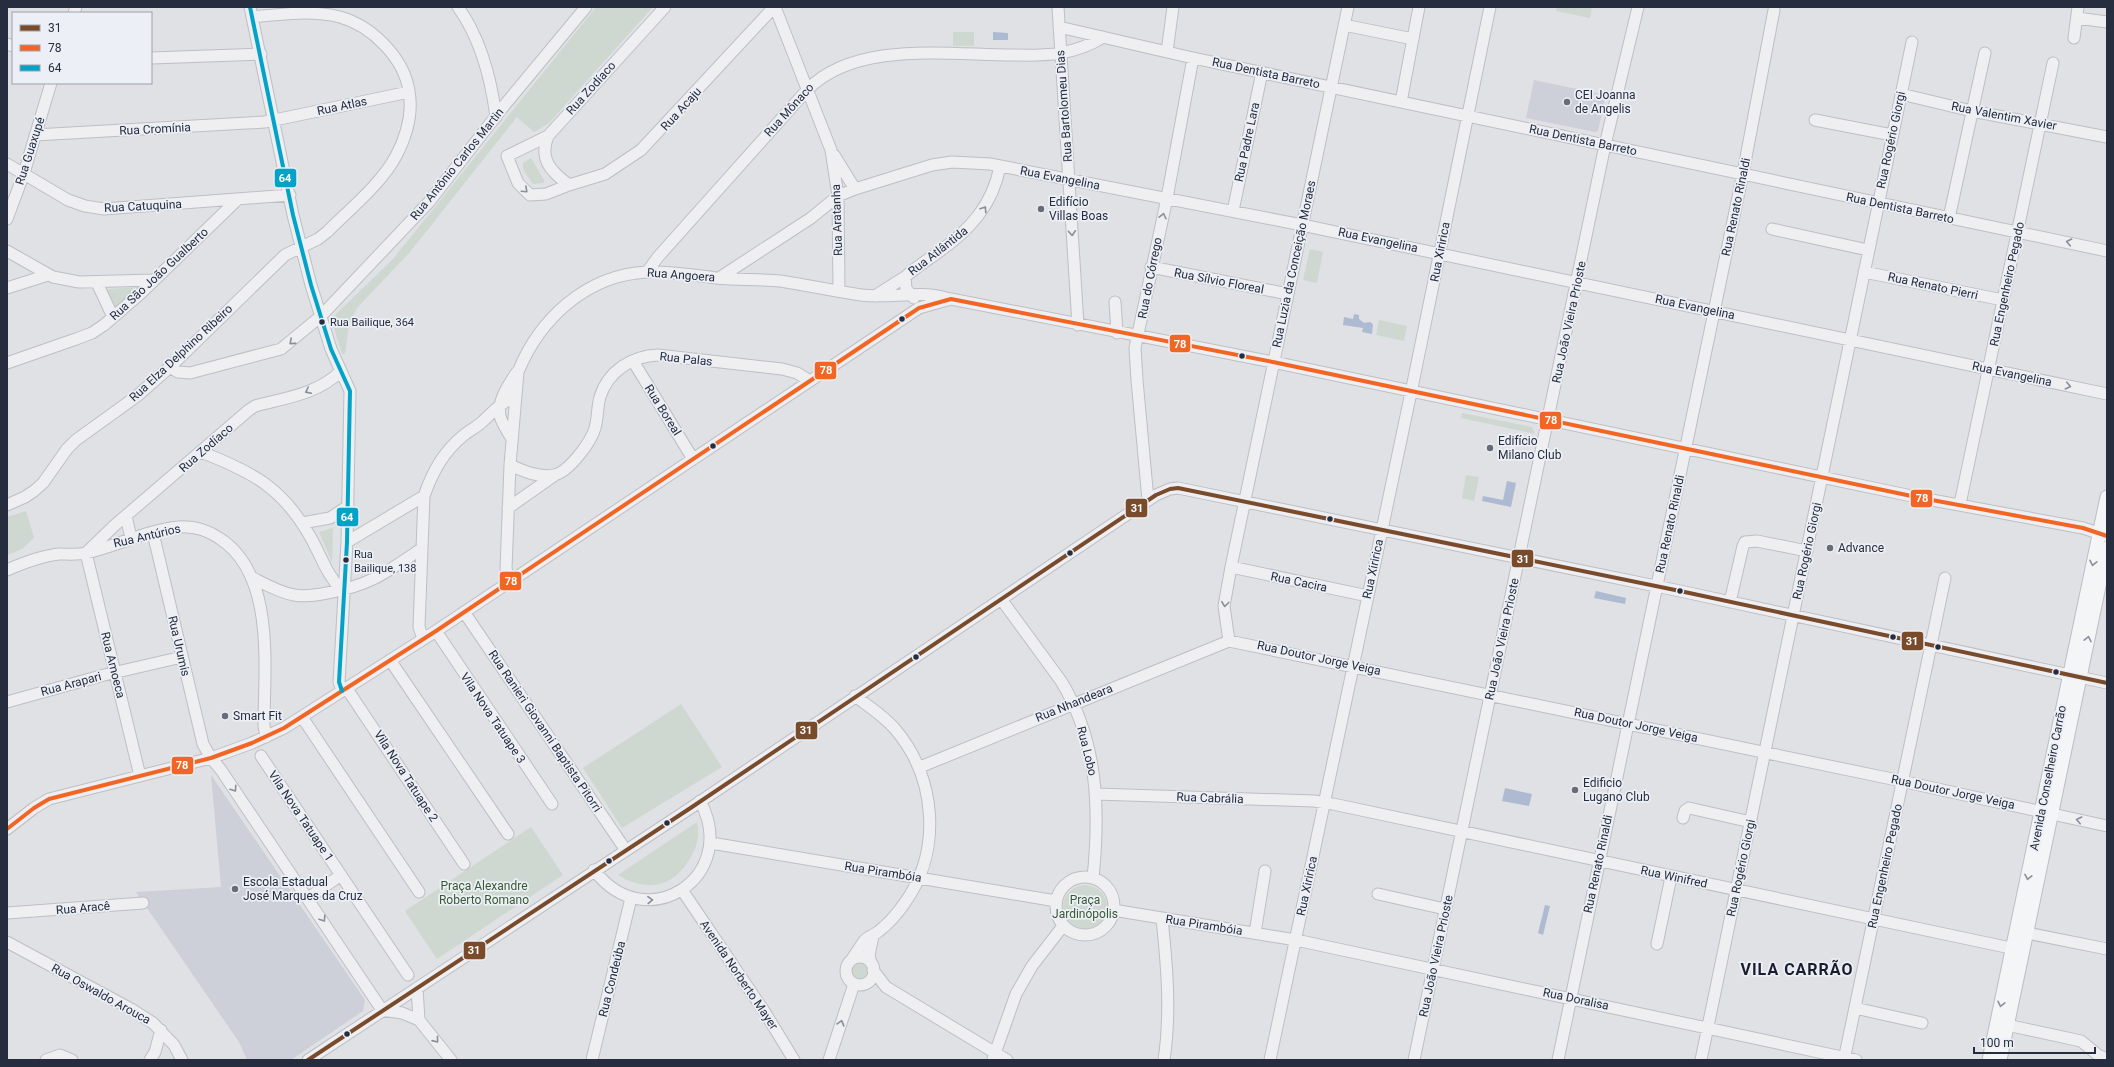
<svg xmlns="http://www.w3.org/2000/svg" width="2114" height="1067" viewBox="0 0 2114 1067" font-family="Roboto,sans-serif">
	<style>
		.built { fill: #cdd0d8 }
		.green { fill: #ced8d0 }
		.water { fill: #adbad1 }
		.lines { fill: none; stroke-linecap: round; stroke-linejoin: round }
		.minor-casing { stroke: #bdbfc3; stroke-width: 13 }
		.major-casing { stroke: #bbbec3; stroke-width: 15 }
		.minor { stroke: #efeff2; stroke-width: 11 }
		.major { stroke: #f3f5f6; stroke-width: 13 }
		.bus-1-casing { stroke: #eceff5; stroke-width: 7 }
		.bus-2-casing { stroke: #eceff5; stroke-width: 7 }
		.bus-3-casing { stroke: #eceff5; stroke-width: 7 }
		.bus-1 { stroke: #7a4b2a; stroke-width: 4 }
		.bus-2 { stroke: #f26522; stroke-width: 4 }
		.bus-3 { stroke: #02a3c7; stroke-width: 4 }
		.oneway { stroke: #8a8e98 }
		.oneway2 { stroke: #8c919a }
		.poi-dot { fill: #676c78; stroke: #eceff5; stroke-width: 1.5 }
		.bus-dot { fill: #262d3e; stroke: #eceff5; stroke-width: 1.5 }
		.labels { text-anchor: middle; stroke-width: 3.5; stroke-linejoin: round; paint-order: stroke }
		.bus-label { font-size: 11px; fill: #262d3e; stroke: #eceff5; text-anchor: start }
		.street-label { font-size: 12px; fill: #262d3e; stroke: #eceff5 }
		.poi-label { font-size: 12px; fill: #262d3e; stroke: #eceff5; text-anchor: start }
		.park-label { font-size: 12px; fill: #375a33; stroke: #eceff5 }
		.district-label { font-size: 16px; font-weight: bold; letter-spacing: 1px; fill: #191e2f; stroke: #eceff5 }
		.line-badge { stroke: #eceff5; stroke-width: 1.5 }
		.badge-label { font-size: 11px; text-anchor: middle; font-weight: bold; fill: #fff }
	</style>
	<rect width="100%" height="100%" fill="#dfe1e5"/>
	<path class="built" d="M1534,80L1606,95L1598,131L1595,132L1526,118Z
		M211,775L365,1000L363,1011L291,1060H247L239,1042L136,892L221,887Z"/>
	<path class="green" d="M596,7H653L549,123L534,132L517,117L410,252L357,308L349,324L345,354H342L332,322L333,317L393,259Z
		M1557,7H1592L1590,18L1556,11Z
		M953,32H974V46H953Z
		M531,158L544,180V183L533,184L523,169V163Z
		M1310,249L1323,252L1317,283L1303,280Z
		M139,287L115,308L107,289Z
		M1379,320L1407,326L1404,341L1376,335Z
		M1462,413L1532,427L1535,434L1461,418Z
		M1466,475L1479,477L1474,501L1462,498Z
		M26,511L34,538L22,549L7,555V517Z
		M333,528L332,562L319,532Z
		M681,704L722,767L622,828L583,768Z
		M697,822C700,836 697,848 689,860C672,888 646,892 618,875Z
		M531,827L563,875L437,959L405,911Z
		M1063 907a22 22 0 1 1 44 0a22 22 0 1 1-44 0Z
		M850 972a9 9 0 1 1 18 0a9 9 0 1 1-18 0Z"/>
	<path class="water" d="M993,32L1008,33V40H993Z
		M1354,314L1359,315V319L1364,323L1370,322L1373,324L1372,334L1362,332L1363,328L1343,325L1344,317L1353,319Z
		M1507,481L1516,483L1511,507L1482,501L1483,496L1503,500Z
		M1596,591L1626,598L1625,604L1594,598Z
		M1505,788L1532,794L1529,806L1502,801Z
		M1545,905L1550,906L1543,935L1538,933Z"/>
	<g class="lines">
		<g class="minor-casing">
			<path id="minor" d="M250,7L293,215L311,285L331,349L350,391L347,542L339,682L342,691
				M458,7C481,39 491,78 496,117
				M775,7L831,150L838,196L839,291
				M1058,7L1078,325
				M74,13L76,7
				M2077,18L2107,22
				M1344,25L1413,39
				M1059,27L1193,58L2107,251
				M2074,38L2078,7
				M7,44L13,46
				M1167,52L1173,7
				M151,58L261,54
				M1901,94L1972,111L2107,137
				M1401,102L1419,7
				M1815,120L1892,135
				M35,135L265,122L409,92
				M548,136C539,159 550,171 569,185L546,194L530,195L518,183L507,156L548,136L665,7
				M834,155L855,189
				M7,164L68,200L85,206L104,209L290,195
				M569,185L605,174L641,150L774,7
				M1233,211L1262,72
				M1949,218L1985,53
				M7,219L24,173L51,83
				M1772,229L1868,250
				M7,251L53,277L79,282L154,280
				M1151,267L1288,294
				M647,272L658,257L807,90C856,40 948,55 1013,55C1045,56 1075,55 1103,37
				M1864,272L2003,300
				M719,278L811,218L838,196L855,189L932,165L952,162L990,164L1302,225L2107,394
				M97,283L113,317
				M7,288L48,275
				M875,296L905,277
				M914,298L906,289L905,277C915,268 926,261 937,253C969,231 993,205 1000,166
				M1115,302L1117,333
				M633,361L693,459
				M7,363L76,339L92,333L104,325L141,293L237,200
				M170,367L178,372L190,373L281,349L321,316L429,202L503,107L586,7
				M512,439C508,432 502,424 500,416C497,401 509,384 517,372
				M201,452C253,472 283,488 311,538C322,558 326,573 342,591
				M510,465C523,471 539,478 554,475C569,472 591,442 595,428C598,418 597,407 600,397C608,371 632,356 658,355L782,369L797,373L810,381
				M1148,500L1137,380L1135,348L1167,198L1193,58
				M1960,504L2053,63
				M7,505L25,497L34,491L43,483L67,449L76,440L137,396L170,367L285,255L318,239L327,232C349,210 382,183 396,156C406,137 413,113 409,91C404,58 372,26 340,17C311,10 281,14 252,17
				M508,508L555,475
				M126,516L131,538
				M302,523L330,518L348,506
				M153,533L203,744L211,758L221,770L382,1010L402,1013L419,1020L451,1060
				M347,542L424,496
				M1231,567L1368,596
				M7,570C23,563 41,556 59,554C68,554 77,555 86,553C117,546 147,530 179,527C193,526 207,530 219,538C276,574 264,668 264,726L266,737
				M251,577C265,584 278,592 294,595C305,597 316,595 327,593C369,586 387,572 421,549
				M510,581L506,569L510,465L518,372C540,318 587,275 647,272C670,271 694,275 716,278C738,280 759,279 780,281C807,285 834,291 861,295C892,299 919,289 950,299
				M1001,599L1061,681C1098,741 1100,810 1093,878
				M1730,602L1743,546L1745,542L1757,541L1807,551
				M464,612L625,849
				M436,631L552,804
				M423,639L419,627L424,496C433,471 443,452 464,435C470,430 477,427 482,422C493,412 502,401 516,397
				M1229,641L1224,606L1231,567L1348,7
				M390,660L508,834
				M347,689L464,864
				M7,702L104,675L182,657
				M302,717L419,892
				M261,756L408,975
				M920,767L1229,641L1892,779L2107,826
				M140,776L86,553L115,525L249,410L255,406C285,398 318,394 341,371
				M1096,794L1314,801L1333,804L2020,950
				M1683,818L1685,811L1689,808L1751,822
				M7,829L34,808L49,799L211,758L252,743L284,728L436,631L919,308L951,299L1273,362L1921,498L2083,528L2107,536
				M711,843L1056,901
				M594,870C646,939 741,876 700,801
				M1056 906a29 29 0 1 1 58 0a29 29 0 1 1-58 0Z
				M682,890L764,1011L794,1060
				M1378,894L1445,909
				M308,898L341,875
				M1113,910L1296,940L1856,1060
				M7,913L143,903
				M1162,919C1167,966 1171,1013 1164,1060
				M1255,933L1265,871
				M2027,933L2107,949
				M7,942L131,1009L153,1023L174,1045L182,1060
				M1657,944L1671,877
				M846 971a14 14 0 1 1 28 0a14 14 0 1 1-28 0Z
				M852,959C856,953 860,947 864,941C868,936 875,935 879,931C888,924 897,914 904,904C942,852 937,778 895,729C884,716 868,706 855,696
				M871,963L869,955L873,936
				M873,970L886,987L1007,1060
				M417,988L419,1020
				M1855,1008L1922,1023
				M2007,1025L2081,1041L2098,1055L2107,1059
				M993,1059L1016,994L1032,966L1063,926
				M46,1060L60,1055L72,1060
				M150,1060L155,1052L161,1030
				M308,1060L692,807L1156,495L1170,489L1178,488L1680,591L2107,683
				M592,1060L631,898
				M829,1060L854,984
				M1270,1060L1413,383L1490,7
				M1414,1060L1605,145L1638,7
				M1558,1060L1743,173L1774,10
				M1701,1060L1912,42
				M1844,1060L1945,578"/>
		</g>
		<g class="major-casing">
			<path id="major" d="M1989,1060L2107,497
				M2000,1060L2107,548"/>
		</g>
		<use href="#minor" class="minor"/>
		<use href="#major" class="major"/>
		<g class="bus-1-casing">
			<path id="bus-1" d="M308,1060L692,807L1156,495L1170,489L1178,488L1680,591L2107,683"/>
		</g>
		<g class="bus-2-casing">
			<path id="bus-2" d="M7,829L34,808L49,799L211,758L252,743L284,728L436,631L919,308L951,299L1273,362L1921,498L2083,528L2107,536"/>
		</g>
		<g class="bus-3-casing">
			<path id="bus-3" d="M250,7L293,215L311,285L331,349L350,391L347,542L339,682L342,691"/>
		</g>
		<use href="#bus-1" class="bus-1"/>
		<use href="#bus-2" class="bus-2"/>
		<use href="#bus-3" class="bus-3"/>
	</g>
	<defs><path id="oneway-chevron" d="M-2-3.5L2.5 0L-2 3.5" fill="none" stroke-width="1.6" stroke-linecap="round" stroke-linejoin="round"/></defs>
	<g class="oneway">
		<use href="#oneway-chevron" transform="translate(525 190) rotate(43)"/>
		<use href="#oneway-chevron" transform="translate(984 209) rotate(-56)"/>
		<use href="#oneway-chevron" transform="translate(1163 216) rotate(-77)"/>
		<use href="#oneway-chevron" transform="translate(1072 233) rotate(86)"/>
		<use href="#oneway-chevron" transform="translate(2069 242) rotate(-168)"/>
		<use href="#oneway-chevron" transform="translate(292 342) rotate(139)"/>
		<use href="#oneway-chevron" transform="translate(2068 386) rotate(12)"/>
		<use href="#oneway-chevron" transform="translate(308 391) rotate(154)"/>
		<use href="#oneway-chevron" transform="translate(1225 604) rotate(97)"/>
		<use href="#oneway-chevron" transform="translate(234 789) rotate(56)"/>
		<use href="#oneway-chevron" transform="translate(2079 820) rotate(-167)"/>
		<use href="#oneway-chevron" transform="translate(650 900) rotate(-2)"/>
		<use href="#oneway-chevron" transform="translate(323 919) rotate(56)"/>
		<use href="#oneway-chevron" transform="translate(841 1023) rotate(-74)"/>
		<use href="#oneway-chevron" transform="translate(436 1040) rotate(51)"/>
	</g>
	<g class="oneway2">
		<use href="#oneway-chevron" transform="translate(2093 563) rotate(102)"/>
		<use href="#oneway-chevron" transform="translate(2088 639) rotate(-78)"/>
		<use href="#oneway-chevron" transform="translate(2028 877) rotate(102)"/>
		<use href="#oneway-chevron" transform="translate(2001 1004) rotate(102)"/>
	</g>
	<g class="poi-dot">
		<circle cx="1567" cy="102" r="4"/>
		<circle cx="1041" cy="209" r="4"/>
		<circle cx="1490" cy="448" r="4"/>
		<circle cx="1830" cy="548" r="4"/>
		<circle cx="225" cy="716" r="4"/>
		<circle cx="1575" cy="790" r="4"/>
		<circle cx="235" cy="889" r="4"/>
	</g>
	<g class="bus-dot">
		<circle cx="902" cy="319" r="3.5"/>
		<circle cx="322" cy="322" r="3.5"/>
		<circle cx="1242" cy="356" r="3.5"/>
		<circle cx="713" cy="446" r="3.5"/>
		<circle cx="1330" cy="519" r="3.5"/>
		<circle cx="1070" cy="553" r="3.5"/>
		<circle cx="346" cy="560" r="3.5"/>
		<circle cx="1680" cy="591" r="3.5"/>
		<circle cx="1893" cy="637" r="3.5"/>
		<circle cx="1938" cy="647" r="3.5"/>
		<circle cx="916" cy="657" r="3.5"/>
		<circle cx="2056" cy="672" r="3.5"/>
		<circle cx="667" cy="823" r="3.5"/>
		<circle cx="609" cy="861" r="3.5"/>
		<circle cx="347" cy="1034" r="3.5"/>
	</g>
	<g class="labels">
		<g class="bus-label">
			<text x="330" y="326">Rua Bailique, 364</text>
			<text x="354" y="558">Rua<tspan x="354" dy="14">Bailique, 138</tspan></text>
		</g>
		<g class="street-label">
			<text transform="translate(1266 73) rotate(12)" y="4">Rua Dentista Barreto</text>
			<text transform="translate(591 88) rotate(-48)" y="4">Rua Zodíaco</text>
			<text transform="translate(342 106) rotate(-12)" y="4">Rua Atlas</text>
			<text transform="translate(1064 106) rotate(-94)" y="4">Rua Bartolomeu Dias</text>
			<text transform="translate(681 109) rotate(-48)" y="4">Rua Acaju</text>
			<text transform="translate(789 110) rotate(-48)" y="4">Rua Mônaco</text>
			<text transform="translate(2004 116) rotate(11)" y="4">Rua Valentim Xavier</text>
			<text transform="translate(155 129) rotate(-3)" y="4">Rua Cromínia</text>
			<text transform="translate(1583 140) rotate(12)" y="4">Rua Dentista Barreto</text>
			<text transform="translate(1891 140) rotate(-78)" y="4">Rua Rogério Giorgi</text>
			<text transform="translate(1247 142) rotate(-78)" y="4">Rua Padre Lara</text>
			<text transform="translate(30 151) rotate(-72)" y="4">Rua Guaxupé</text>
			<text transform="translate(457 164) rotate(-51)" y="4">Rua Antônio Carlos Martin</text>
			<text transform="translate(1060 178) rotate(11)" y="4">Rua Evangelina</text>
			<text transform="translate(143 206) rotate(-3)" y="4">Rua Catuquina</text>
			<text transform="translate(1736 207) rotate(-78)" y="4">Rua Renato Rinaldi</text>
			<text transform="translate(1900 208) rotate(12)" y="4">Rua Dentista Barreto</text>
			<text transform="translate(837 220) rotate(-92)" y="4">Rua Aratanha</text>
			<text transform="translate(1378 240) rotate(12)" y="4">Rua Evangelina</text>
			<text transform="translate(938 251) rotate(-38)" y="4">Rua Atlântida</text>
			<text transform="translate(1440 252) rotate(-79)" y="4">Rua Xiririca</text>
			<text transform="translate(1294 264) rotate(-78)" y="4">Rua Luzia da Conceição Moraes</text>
			<text transform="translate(159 274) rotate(-43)" y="4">Rua São João Gualberto</text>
			<text transform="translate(681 275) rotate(4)" y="4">Rua Angoera</text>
			<text transform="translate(1150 278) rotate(-79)" y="4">Rua do Córrego</text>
			<text transform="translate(1219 281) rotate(11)" y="4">Rua Sílvio Floreal</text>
			<text transform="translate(2007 284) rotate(-78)" y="4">Rua Engenheiro Pegado</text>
			<text transform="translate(1933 286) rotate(12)" y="4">Rua Renato Pierri</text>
			<text transform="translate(1695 307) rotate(12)" y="4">Rua Evangelina</text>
			<text transform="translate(1569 322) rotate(-78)" y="4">Rua João Vieira Prioste</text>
			<text transform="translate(181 353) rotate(-43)" y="4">Rua Elza Delphino Ribeiro</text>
			<text transform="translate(686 359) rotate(6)" y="4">Rua Palas</text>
			<text transform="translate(2012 374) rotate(12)" y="4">Rua Evangelina</text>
			<text transform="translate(663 410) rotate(58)" y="4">Rua Boreal</text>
			<text transform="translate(206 448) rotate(-41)" y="4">Rua Zodíaco</text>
			<text transform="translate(1670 524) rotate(-78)" y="4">Rua Renato Rinaldi</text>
			<text transform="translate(147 536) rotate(-13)" y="4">Rua Antúrios</text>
			<text transform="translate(1807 551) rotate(-78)" y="4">Rua Rogério Giorgi</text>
			<text transform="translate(1373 569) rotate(-78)" y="4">Rua Xiririca</text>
			<text transform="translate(1299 582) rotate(12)" y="4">Rua Cacira</text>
			<text transform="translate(1502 639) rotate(-78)" y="4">Rua João Vieira Prioste</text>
			<text transform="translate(179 646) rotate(77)" y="4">Rua Urumis</text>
			<text transform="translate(1319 658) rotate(12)" y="4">Rua Doutor Jorge Veiga</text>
			<text transform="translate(113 665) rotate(76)" y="4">Rua Amoeca</text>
			<text transform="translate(71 684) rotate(-15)" y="4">Rua Arapari</text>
			<text transform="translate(1074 703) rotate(-22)" y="4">Rua Nhandeara</text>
			<text transform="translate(493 718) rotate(56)" y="4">Vila Nova Tatuape 3</text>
			<text transform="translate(1636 725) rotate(12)" y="4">Rua Doutor Jorge Veiga</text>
			<text transform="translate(545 731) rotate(56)" y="4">Rua Ranieri Giovanni Baptista Pitorri</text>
			<text transform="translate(1087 751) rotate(76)" y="4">Rua Lobo</text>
			<text transform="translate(406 776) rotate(57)" y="4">Vila Nova Tatuape 2</text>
			<text transform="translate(2048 778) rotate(-79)" y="4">Avenida Conselheiro Carrão</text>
			<text transform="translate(1953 792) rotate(12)" y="4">Rua Doutor Jorge Veiga</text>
			<text transform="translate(1210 798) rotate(2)" y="4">Rua Cabrália</text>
			<text transform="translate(301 816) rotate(56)" y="4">Vila Nova Tatuape 1</text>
			<text transform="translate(1598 864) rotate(-78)" y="4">Rua Renato Rinaldi</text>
			<text transform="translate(1885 866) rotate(-78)" y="4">Rua Engenheiro Pegado</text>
			<text transform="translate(1741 868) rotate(-78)" y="4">Rua Rogério Giorgi</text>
			<text transform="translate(883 872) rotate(9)" y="4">Rua Pirambóia</text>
			<text transform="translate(1674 877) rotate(12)" y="4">Rua Winifred</text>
			<text transform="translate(1307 886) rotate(-78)" y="4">Rua Xiririca</text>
			<text transform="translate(83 908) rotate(-5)" y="4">Rua Aracê</text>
			<text transform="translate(1204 925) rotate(9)" y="4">Rua Pirambóia</text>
			<text transform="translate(1436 956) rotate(-78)" y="4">Rua João Vieira Prioste</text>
			<text transform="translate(739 975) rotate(56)" y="4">Avenida Norberto Mayer</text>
			<text transform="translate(612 979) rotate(-76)" y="4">Rua Condeúba</text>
			<text transform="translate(101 994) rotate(29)" y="4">Rua Oswaldo Arouca</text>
			<text transform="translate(1576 999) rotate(12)" y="4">Rua Doralisa</text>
		</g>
		<g class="poi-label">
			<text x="1575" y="99">CEI Joanna<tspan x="1575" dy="14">de Angelis</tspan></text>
			<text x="1049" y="206">Edifício<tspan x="1049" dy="14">Villas Boas</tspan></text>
			<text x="1498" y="445">Edifício<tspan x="1498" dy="14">Milano Club</tspan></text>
			<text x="1838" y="552">Advance</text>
			<text x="233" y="720">Smart Fit</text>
			<text x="1583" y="787">Edificio<tspan x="1583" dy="14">Lugano Club</tspan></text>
			<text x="243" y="886">Escola Estadual<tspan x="243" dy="14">José Marques da Cruz</tspan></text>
		</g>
		<g class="park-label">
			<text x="484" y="890">Praça Alexandre<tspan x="484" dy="14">Roberto Romano</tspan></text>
			<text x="1085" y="904">Praça<tspan x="1085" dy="14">Jardinópolis</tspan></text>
		</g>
		<g class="district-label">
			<text x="1797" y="975">VILA CARRÃO</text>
		</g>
	</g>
	<g class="line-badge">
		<rect x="274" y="168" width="23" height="20" rx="4" fill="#02a3c7"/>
		<rect x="1169" y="334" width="22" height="19" rx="4" fill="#f26522"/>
		<rect x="814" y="361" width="23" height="19" rx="4" fill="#f26522"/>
		<rect x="1539" y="411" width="23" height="19" rx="4" fill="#f26522"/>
		<rect x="1910" y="489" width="23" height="19" rx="4" fill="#f26522"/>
		<rect x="1125" y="498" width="23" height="20" rx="4" fill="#7a4b2a"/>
		<rect x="336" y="507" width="23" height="20" rx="4" fill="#02a3c7"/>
		<rect x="1511" y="549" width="23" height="19" rx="4" fill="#7a4b2a"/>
		<rect x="499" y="571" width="23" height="20" rx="4" fill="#f26522"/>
		<rect x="1901" y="631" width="23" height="20" rx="4" fill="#7a4b2a"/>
		<rect x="795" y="721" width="23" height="19" rx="4" fill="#7a4b2a"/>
		<rect x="171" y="756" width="23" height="19" rx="4" fill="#f26522"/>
		<rect x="463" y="941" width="23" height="19" rx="4" fill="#7a4b2a"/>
	</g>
	<g class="badge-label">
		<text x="285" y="182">64</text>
		<text x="1180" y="348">78</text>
		<text x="826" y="374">78</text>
		<text x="1551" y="424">78</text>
		<text x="1922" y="502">78</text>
		<text x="1137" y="512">31</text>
		<text x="347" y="521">64</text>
		<text x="1523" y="563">31</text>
		<text x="511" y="585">78</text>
		<text x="1912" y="645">31</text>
		<text x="806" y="734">31</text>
		<text x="182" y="769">78</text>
		<text x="474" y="954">31</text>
	</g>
	<rect width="2114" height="1067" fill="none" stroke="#262d3e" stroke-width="16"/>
	<rect x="12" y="12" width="140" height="72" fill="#eceff5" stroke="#9da1ac"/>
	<rect x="20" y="25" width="20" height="6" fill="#7a4b2a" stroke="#9da1ac"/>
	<text x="48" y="32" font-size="12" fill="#262d3e">31</text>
	<rect x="20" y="45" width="20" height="6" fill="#f26522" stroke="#9da1ac"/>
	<text x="48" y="52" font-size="12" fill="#262d3e">78</text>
	<rect x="20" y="65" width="20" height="6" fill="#02a3c7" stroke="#9da1ac"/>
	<text x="48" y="72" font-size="12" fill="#262d3e">64</text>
	<path d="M1974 1047v6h121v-6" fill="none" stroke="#262d3e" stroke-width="2"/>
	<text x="1980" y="1047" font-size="12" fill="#262d3e" stroke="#eceff5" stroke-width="3" paint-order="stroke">100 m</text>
</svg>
